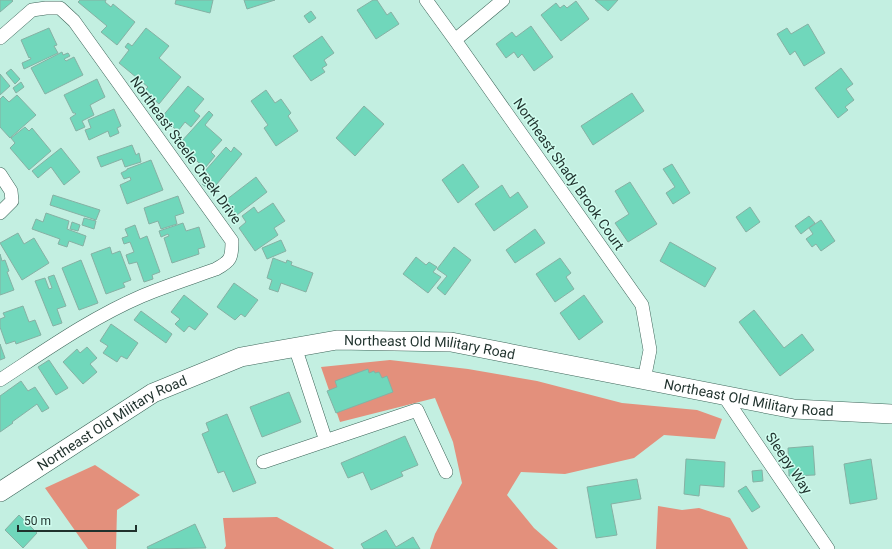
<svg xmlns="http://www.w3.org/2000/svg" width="892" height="549" viewBox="0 0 892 549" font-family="Roboto,sans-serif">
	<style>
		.forest { fill: #e3907c }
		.building { fill: #70d7bb; stroke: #86b1a4 }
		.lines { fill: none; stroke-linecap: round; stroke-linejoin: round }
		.street-casing { stroke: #3d6559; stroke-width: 14 }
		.secondary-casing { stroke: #3d6559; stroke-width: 20 }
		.street { stroke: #fff; stroke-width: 13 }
		.secondary { stroke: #fff; stroke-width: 19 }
		.labels { text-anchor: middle; stroke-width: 3; stroke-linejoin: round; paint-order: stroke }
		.street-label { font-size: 14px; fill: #1f312c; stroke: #d0fdef }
	</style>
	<rect width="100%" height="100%" fill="#c3efe1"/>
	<path class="forest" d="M390,360L468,369L537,381L622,403L697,410L722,419L715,439L664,435L634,458L565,474L521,472L507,495L534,528L558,549H430L435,534L462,483L453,442L435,398L340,422L321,367Z
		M95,465L140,495L117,510L116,549H88L45,488Z
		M658,506L682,510L699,508L730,518L748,549H656Z
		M277,517L333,548L334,549H224L226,546L223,518Z"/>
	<path class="building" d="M0,0H12L13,1L0,12Z
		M80,0H106L105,2L111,7L113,4L135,22L117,45L101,32L107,26L78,2Z
		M176,0H213L210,13L175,4Z
		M244,0H275L247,9Z
		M373,0H377L387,15L391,12L399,24L376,39L357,10Z
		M595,0H618L608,11Z
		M576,1L589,19L561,41L541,15L556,3L560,8L564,5L567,8Z
		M311,11L316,18L309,23L304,16Z
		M808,24L825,53L804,66L795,51L790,55L777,34L787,28L791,34Z
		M531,26L553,57L534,71L522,54L518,58L514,52L506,58L496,44L512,32L516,37Z
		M49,28L57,45L54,46L58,53L24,69L22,63L31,59L30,57L29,58L21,40Z
		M146,28L169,46L159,58L181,77L159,104L144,91L148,87L119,63L129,50L125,47L128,43L132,46Z
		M322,36L334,53L324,60L327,65L322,68L325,72L311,81L293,56Z
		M62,52L63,55L68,53L70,56L64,59L66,61L74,57L83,75L45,94L31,68Z
		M841,68L853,84L846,89L854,100L845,107L848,110L838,118L815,88Z
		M11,69L20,79L15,84L6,73Z
		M0,74L10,86L0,95Z
		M97,79L105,97L90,105L94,115L82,121L85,127L76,131L70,118L76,114L75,113H73L64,95Z
		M21,82L24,87L16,93L13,88Z
		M188,86L204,99L194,111L200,116L191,127L185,122L178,131L161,118Z
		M266,90L275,103L281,99L291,113L288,116L298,131L276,146L264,128L268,125L251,101Z
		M632,93L644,111L593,145L581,126Z
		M17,95L36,115L10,138L0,127V99L3,96L9,102Z
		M364,106L384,124L355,156L336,138Z
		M114,109L121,126L117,128L119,133L110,137L108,131L89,140L85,130L91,128L88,120Z
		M209,111L213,115L205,125L222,140L211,152L215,156L205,168L184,150L186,148L181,142Z
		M25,127L29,131L32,128L51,151L29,170L10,148L15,143L11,138Z
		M132,145L136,155L139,153L141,162L125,167L122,159L101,167L97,157Z
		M226,147L231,152L234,147L242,154L211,191L202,184L210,175L205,171Z
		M61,148L80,172L64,185L51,167L38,178L32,171Z
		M151,160L163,190L127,204L120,185L131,180L130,177L124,179L121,173L127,170V169Z
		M463,164L479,187L458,203L442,180Z
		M672,164L690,193L673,204L666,193L675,187L663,169Z
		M256,177L267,192L233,218L222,203Z
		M630,182L657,224L628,242L615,223L629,214L615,191Z
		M502,185L510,198L518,192L528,207L494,231L475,204Z
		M53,195L100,210L96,220L50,205Z
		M178,196L184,213L175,216L177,224L161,229L158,221L149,224L144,208Z
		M273,203L285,221L274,228L278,235L255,251L239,228L246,222L242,216L254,207L258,213Z
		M750,207L760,222L746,232L736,217Z
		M46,213L69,221L67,229L86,236L83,246L69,241L67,247L58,244L60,239L32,229L36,219L43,222Z
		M809,216L815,223L801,234L795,226Z
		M84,218L96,221L94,229L82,225Z
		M821,220L835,241L821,251L816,244L812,247L806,239L813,234L809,228Z
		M72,222L80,225L78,231L70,229Z
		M183,223L186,231L199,227L205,247L198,249L199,254L172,263L164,238L169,236L168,234L161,237L159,231Z
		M135,225L140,239L147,236L160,272L152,275L153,279L144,282L137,262L129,264L126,255L134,252L130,242L124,244L122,238L128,236L125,229Z
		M535,229L545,243L515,263L506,250Z
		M18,233L24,244L34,238L49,263L22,280L0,243Z
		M281,240L286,251L267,259L262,248Z
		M670,242L716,268L705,287L660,261Z
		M110,247L112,254L120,251L131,280L123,283L125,287L106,294L91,254Z
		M454,247L471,260L445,295L437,288L447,276L437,269Z
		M0,254L2,261L5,260L9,271L7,272L14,290L0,295Z
		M416,257L426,265L429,262L437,267L433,272L441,277L428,293L403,274Z
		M273,258L286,263L287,260L292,262L291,265L313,273L306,292L281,283L278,292L269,289L272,280L267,278Z
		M560,258L571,273L566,277L574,289L555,302L536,274Z
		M81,260L98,303L79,310L62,268Z
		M54,275L66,306L57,309L62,323L53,326L35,281L45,278L49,289L52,288L48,277Z
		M234,283L258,300L245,317L241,314L235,320L217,307Z
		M184,295L208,314L195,330L189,326L184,332L175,324L180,319L171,312Z
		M584,295L603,322L579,340L560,313Z
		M23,306L29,322L35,320L41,335L16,344L15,341L6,344L0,327V319L5,317L3,313Z
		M754,310L784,348L802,334L814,350L780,376L739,322Z
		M141,311L172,334L166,343L134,320Z
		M111,324L138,343L127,359L121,356L117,362L103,353L108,346L100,341Z
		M0,344L5,358L0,360Z
		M87,347L97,358L90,364L97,372L83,384L63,362L77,349L80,353Z
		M49,360L68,388L56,395L38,367Z
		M368,369L369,373L374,371L375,373L379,372L382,378L387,376L393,392L336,413L327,391L337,387L335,381Z
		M21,381L28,391L35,387L49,408L42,412L37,404L12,422L13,423L0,432V396Z
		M289,392L301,422L262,437L250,407Z
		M227,414L256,483L233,492L224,471L218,473L202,434L209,431L206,423Z
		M405,436L418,465L401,472L403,476L371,490L363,472L348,478L341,463Z
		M813,446L815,475L789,476L788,448Z
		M686,459L725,462L724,487L700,485L699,496L684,494Z
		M871,459L877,499L850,504L844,464Z
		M762,470L763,481L753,482L752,471Z
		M637,479L641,499L611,504L617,535L596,538L587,487Z
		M746,486L760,507L752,512L738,491Z
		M19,515L37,533L23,548L5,530Z
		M195,524L206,548L148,549L147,547Z
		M386,530L396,547L413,537L420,549H364L361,544Z"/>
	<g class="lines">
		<g class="street-casing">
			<path id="street" d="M426,0L455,40L642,305L650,350L644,380
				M0,38L32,10L46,8H60L74,21L232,241C232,258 231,261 216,269C191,278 166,286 142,296C91,318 46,350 0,380
				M455,40L503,0
				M0,174L11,191L12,201L0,213
				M295,347L326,441
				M724,396L828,549
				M263,462L417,410L446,472"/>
		</g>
		<g class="secondary-casing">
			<g id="secondary">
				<path id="s1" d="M0,492L153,393L241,357L337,340L451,342L794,409L892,414"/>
			</g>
		</g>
		<use href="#street" class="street"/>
		<use href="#secondary" class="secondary"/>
	</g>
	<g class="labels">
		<g class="street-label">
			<text transform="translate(186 150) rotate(54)" y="5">Northeast Steele Creek Drive</text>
			<text transform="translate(569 174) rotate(55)" y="5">Northeast Shady Brook Court</text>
			<text dy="5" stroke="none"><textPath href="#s1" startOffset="468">Northeast Old Military Road</textPath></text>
			<text dy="5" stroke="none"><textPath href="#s1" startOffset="792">Northeast Old Military Road</textPath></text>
			<text dy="5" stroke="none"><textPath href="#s1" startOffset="132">Northeast Old Military Road</textPath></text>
			<text transform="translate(789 463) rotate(56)" y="5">Sleepy Way</text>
		</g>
	</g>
	<path d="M18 525v6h118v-6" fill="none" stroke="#1f312c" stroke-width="2"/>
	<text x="24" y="525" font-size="12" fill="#1f312c" stroke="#d0fdef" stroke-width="3" paint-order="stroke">50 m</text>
</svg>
